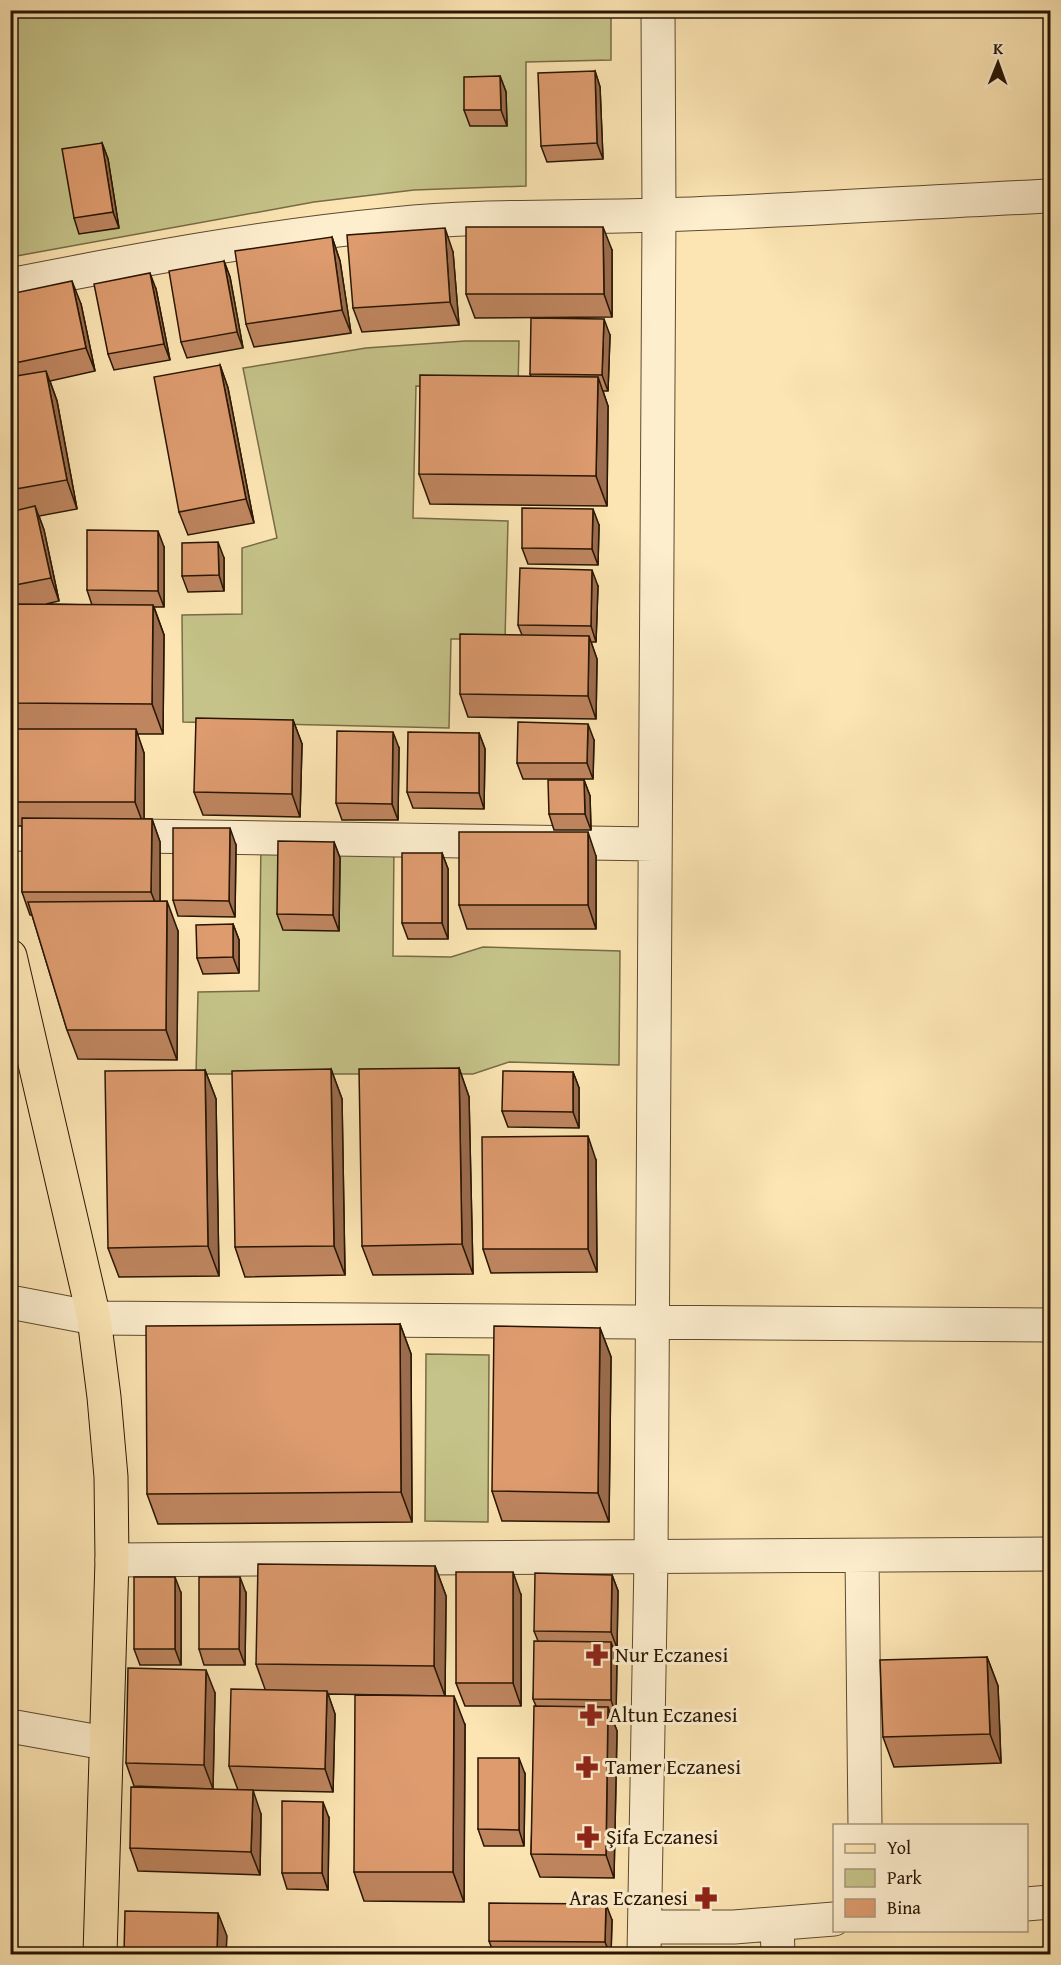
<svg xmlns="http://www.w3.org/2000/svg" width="1061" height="1965" viewBox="0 0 1061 1965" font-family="'Gentium Book Plus',serif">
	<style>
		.green { fill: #c5c389; stroke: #776c46; stroke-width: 1.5 }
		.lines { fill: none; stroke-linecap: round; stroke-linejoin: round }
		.minor-casing { stroke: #5e4a2f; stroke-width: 35 }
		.major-casing { stroke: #291603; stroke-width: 35 }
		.minor { stroke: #fdeece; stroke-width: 33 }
		.major { stroke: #fce5b3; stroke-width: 33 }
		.wall { fill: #be855f; stroke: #291603; stroke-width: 1.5 }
		.shaded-wall { fill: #9b6c4d; stroke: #291603; stroke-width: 1.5 }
		.building { fill: #dd9b6e; stroke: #291603; stroke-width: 1.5 }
		.labels { text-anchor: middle; stroke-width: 6; stroke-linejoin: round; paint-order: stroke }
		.poi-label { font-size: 21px; fill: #291603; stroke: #fdeece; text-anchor: start }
	</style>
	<rect width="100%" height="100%" fill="#fce5b3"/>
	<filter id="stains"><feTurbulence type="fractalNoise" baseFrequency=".00333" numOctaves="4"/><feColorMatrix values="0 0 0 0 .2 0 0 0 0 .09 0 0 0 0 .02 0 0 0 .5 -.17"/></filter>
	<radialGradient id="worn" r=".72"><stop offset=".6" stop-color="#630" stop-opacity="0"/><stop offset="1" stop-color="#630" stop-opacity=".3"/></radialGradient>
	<path class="green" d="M11,11H611V60L526,62V186L414,190L314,202L11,257Z
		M465,341H519L518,389L416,386L413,518L508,521L505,639H451L449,728L183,722L182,615L242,614V548L277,538L243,368L366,348Z
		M261,842H394L393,956L451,957L483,947L620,951L619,1065L509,1062L473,1074H196L198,992L259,991Z
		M426,1354L489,1355L488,1522L425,1521Z"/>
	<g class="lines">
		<g class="minor-casing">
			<path id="minor" d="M10,285C137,260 265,236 394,224C481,215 570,218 657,215C788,211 919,202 1050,196
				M10,834L654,844
				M10,1302L94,1318L1050,1325
				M862,1556L865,1826
				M112,1560L1050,1554
				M10,1726L105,1743
				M1026,1904L1050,1902
				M777,1924L778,1954
				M645,1927H734L834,1919
				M644,1954L651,1558L659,215L658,10"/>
		</g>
		<g class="major-casing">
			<path id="major" d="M10,956L94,1318L104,1397L111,1477L112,1560L100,1954"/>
		</g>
		<use href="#minor" class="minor"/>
		<use href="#major" class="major"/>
	</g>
	<path class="wall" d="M595,71L600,87L603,159L547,162L541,146Z
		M500,76L506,92L507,126H470L464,110Z
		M102,143L108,159L119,228L79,234L74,218Z
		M332,237L340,261L351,333L254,347L246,324Z
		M612,250V317L475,318L466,294Z
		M453,252L459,325L362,332L353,308Z
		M224,261L230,277L243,348L187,358L181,342Z
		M156,289L170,360L114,370L108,354Z
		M10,294L81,304L95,371L50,381L57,401L77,509L39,516L44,530L59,601L46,604L92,605L87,590L164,547V607H154L164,635L163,734H137L144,753V819H152L160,842V901L178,931L177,1060L78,1059L67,1030L32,915H30L22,892V826H14L10,815Z
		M610,335L608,391H603L608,406L607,506L430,504L419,474L531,376L530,374Z
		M220,365L228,388L254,523L188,535L179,512Z
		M599,525L598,565L528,564L522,548Z
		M224,558V591L188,592L182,576Z
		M598,586L596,642H591L597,659L596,719L468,717L460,694L522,635L518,625Z
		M293,720L302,744L300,817L203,815L194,792Z
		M479,733L485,749L484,809L413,808L407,792Z
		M594,740L593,779H523L517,763Z
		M399,748L398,820H342L336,803Z
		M584,780L590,796L591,830H554L549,814Z
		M334,842L340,858L339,931L283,930L277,914Z
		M236,845L235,917L178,916L173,900Z
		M442,853L448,869V939H408L402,923Z
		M596,856V929H467L459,905Z
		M233,924L239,940V973L203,974L197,958Z
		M459,1068L469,1097L473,1274L373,1275L362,1246Z
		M331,1069L342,1099L345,1275L245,1277L235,1247Z
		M205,1070L216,1099L219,1276L119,1277L108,1248Z
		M573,1072L579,1088V1128L508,1127L502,1111Z
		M596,1160L597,1272L491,1273L483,1249Z
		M400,1324L411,1354L412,1522L158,1524L147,1494Z
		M600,1328L611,1357L609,1522L502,1521L492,1491Z
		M435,1566L446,1596L445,1696L328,1694L335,1714L333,1792L238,1790L229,1766L265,1689L256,1664Z
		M612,1575L618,1591L617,1648H613L617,1658L616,1716H611L617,1731L614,1878L540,1877L531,1854L536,1706L533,1699L538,1641L534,1631Z
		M181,1593V1665H140L134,1649Z
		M246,1593L245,1665H204L199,1649Z
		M521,1595V1706H465L456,1683Z
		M987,1657L998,1686L1001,1763L894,1767L883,1737Z
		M215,1693L213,1789L134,1786L126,1763Z
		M465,1725L464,1902L364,1901L354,1872Z
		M525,1774L524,1846H484L478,1829Z
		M261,1814L260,1875L138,1871L130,1848Z
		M329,1818L328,1890L287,1889L282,1873Z
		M612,1920L611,1954H494L489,1941Z"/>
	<path class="shaded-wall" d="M595,71L600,87L603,159L597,143Z
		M500,76L506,92L507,126L501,110Z
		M102,143L108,159L119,228L113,212Z
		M603,227L612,250V317L604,294Z
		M445,228L453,252L459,325L450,302Z
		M332,237L340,261L351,333L342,310Z
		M224,261L230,277L243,348L237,332Z
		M150,273L156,289L170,360L164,344Z
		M72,281L81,304L95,371L86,348Z
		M604,319L610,335L608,391L602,375Z
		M220,365L228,388L254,523L246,499Z
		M46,371L57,401L77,509L67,480Z
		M598,377L608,406L607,506L596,476Z
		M35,506L44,530L59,601L51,578Z
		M593,509L599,525L598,565L592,549Z
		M158,531L164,547V607L158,591Z
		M218,542L224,558V591L219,575Z
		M592,570L598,586L596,642L591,626Z
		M153,605L164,635L163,734L152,704Z
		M589,636L597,659L596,719L588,696Z
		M293,720L302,744L300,817L292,794Z
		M588,724L594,740L593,779L587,763Z
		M136,729L144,753V826L135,802Z
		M393,732L399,748L398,820L392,804Z
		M479,733L485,749L484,809L479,793Z
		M584,780L590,796L591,830L585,814Z
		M152,819L160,842V915L151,892Z
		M230,828L236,845L235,917L229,901Z
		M588,832L596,856V929L588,905Z
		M334,842L340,858L339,931L333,915Z
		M442,853L448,869V939L442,923Z
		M167,901L178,931L177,1060L166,1030Z
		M233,924L239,940V973L233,957Z
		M459,1068L469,1097L473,1274L462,1244Z
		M331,1069L342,1099L345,1275L334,1246Z
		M205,1070L216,1099L219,1276L208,1246Z
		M573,1072L579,1088V1128L573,1112Z
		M588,1136L596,1160L597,1272L588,1249Z
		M400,1324L411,1354L412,1522L401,1492Z
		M600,1328L611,1357L609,1522L598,1493Z
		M435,1566L446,1596L445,1696L434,1666Z
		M513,1572L521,1595V1706L513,1683Z
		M612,1575L618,1591L617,1648L611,1632Z
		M175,1577L181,1593V1665L175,1649Z
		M240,1577L246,1593L245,1665L239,1649Z
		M611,1642L617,1658L616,1716L611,1700Z
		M987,1657L998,1686L1001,1763L990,1734Z
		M206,1670L215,1693L213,1789L204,1765Z
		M327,1691L335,1714L333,1792L325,1769Z
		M454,1696L465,1725L464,1902L453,1872Z
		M608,1707L617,1731L614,1878L606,1855Z
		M519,1758L525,1774L524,1846L519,1830Z
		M253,1790L261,1814L260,1875L251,1852Z
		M323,1802L329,1818L328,1890L322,1873Z
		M606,1904L612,1920L611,1954H610L605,1942Z
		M218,1913L227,1936L226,1954H217Z"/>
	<path class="building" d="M595,71L597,143L541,146L538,73Z
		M500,76L501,110H464V77Z
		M102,143L113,212L74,218L62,149Z
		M466,227H603L604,294H466Z
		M445,228L450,302L353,308L347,235Z
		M332,237L342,310L246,324L235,251Z
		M224,261L237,332L181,342L169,271Z
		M150,273L164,344L108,354L94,284Z
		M72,281L86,348L10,364V294Z
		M531,318L604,319L602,375L530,374Z
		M220,365L246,499L179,512L154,377Z
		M46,371L67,480L10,490V377Z
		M420,375L598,377L596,476L419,474Z
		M35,506L51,578L10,586V512Z
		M522,508L593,509L592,549L522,548Z
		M87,530L158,531V591L87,590Z
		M218,542L219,575L182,576V543Z
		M520,568L592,570L591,626L518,625Z
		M10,604L153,605L152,704L10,703Z
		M460,634L589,636L588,696L460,694Z
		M196,718L293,720L292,794L194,792Z
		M518,722L588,724L587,763H517Z
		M10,729H136L135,802H10Z
		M337,731L393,732L392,804L336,803Z
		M408,732L479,733V793L407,792Z
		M548,780H584L585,814H549Z
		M22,818L152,819L151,892H22Z
		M173,828H230L229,901L173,900Z
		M459,832H588V905H459Z
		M278,841L334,842L333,915L277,914Z
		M402,853H442V923H402Z
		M167,901L166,1030H67L28,902Z
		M233,924V957L197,958L196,925Z
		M459,1068L462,1244L362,1246L359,1069Z
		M331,1069L334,1246L235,1247L232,1071Z
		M205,1070L208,1246L108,1248L105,1071Z
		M503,1071L573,1072V1112L502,1111Z
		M588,1136V1249H483L482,1137Z
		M400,1324L401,1492L147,1494L146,1326Z
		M494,1326L600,1328L598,1493L492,1491Z
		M258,1564L435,1566L434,1666L256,1664Z
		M456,1572H513V1683H456Z
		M535,1573L612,1575L611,1632L534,1631Z
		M134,1577H175V1649H134Z
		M199,1577H240L239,1649H199Z
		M534,1641L611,1642V1700L533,1699Z
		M987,1657L990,1734L883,1737L880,1660Z
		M128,1668L206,1670L204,1765L126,1763Z
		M231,1689L327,1691L325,1769L229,1766Z
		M355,1695L454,1696L453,1872H354Z
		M534,1706L608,1707L606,1855L531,1854Z
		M478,1758H519V1830L478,1829Z
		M131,1787L253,1790L251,1852L130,1848Z
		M282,1801L323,1802L322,1873H282Z
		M489,1903L606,1904L605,1942L489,1941Z
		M125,1911L218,1913L217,1954H124Z"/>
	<defs>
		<g id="pharmacy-bare" transform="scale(1.8)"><path d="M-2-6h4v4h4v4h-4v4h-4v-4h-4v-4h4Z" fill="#8f2418" stroke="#fdeece" stroke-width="2.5" paint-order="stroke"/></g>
	</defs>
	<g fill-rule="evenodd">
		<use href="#pharmacy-bare" x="597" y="1655"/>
		<use href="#pharmacy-bare" x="591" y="1715"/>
		<use href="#pharmacy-bare" x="587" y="1767"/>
		<use href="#pharmacy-bare" x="588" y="1837"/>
		<use href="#pharmacy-bare" x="706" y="1898"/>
	</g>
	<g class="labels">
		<g class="poi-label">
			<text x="615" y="1662">Nur Eczanesi</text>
			<text x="609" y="1722">Altun Eczanesi</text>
			<text x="605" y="1774">Tamer Eczanesi</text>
			<text x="606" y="1844">Şifa Eczanesi</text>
			<text x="688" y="1905" text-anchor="end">Aras Eczanesi</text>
		</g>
	</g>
	<rect width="1061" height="1965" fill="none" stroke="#fce5b3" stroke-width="36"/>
	<rect x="12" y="12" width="1037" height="1941" fill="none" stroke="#291603" stroke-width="3"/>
	<rect x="18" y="18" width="1025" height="1929" fill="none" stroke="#291603" stroke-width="1.5"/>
	<rect x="833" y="1824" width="195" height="108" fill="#fdeece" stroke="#a8987d" stroke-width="1.5"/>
	<rect x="845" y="1844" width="30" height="9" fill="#fce5b3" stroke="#a8987d" stroke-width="1.5"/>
	<text x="887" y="1854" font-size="18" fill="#291603">Yol</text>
	<rect x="845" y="1869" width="30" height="18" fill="#c5c389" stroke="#a8987d" stroke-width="1.5"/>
	<text x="887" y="1884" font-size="18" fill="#291603">Park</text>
	<rect x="845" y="1899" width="30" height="18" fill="#dd9b6e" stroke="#a8987d" stroke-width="1.5"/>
	<text x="887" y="1914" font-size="18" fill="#291603">Bina</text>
	<g transform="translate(998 63) rotate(1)" stroke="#fdeece" stroke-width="4.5" paint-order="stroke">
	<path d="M0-4.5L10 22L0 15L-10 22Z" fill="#291603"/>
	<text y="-9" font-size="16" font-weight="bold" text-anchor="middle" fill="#291603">K</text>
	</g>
	<rect width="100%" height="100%" filter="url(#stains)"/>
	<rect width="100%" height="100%" fill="url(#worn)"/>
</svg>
